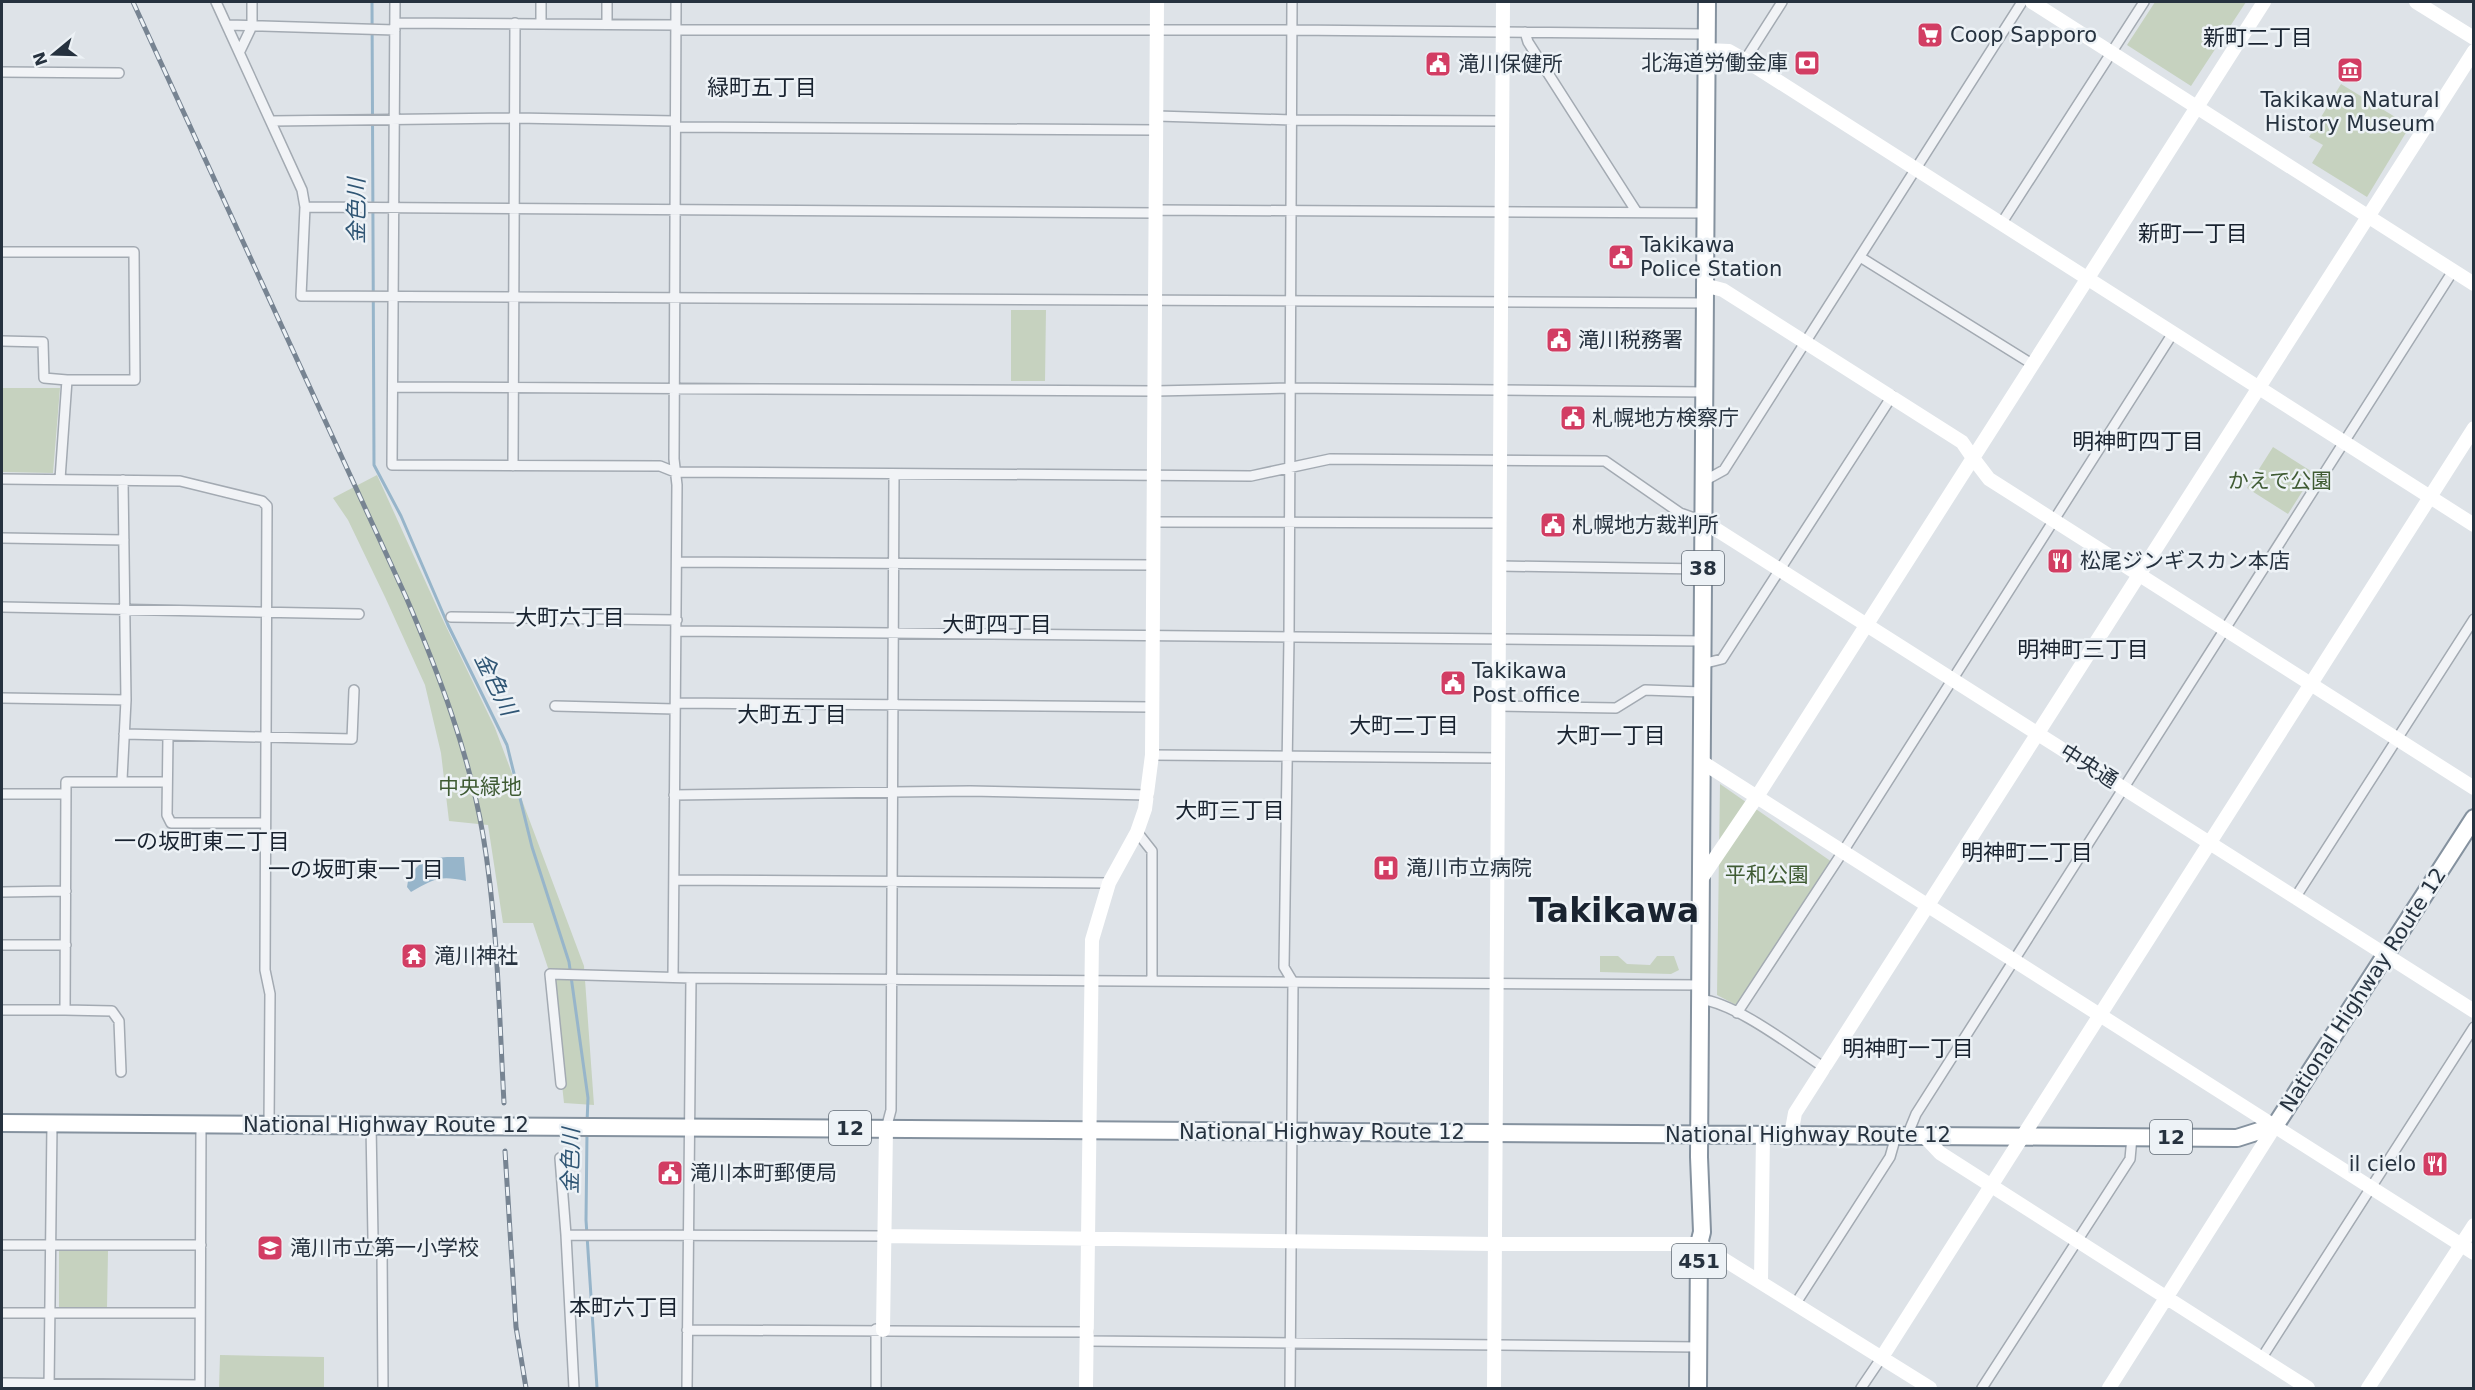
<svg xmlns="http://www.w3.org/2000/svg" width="2475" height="1390" viewBox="0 0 2475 1390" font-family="'DejaVu Sans','Noto Sans JP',sans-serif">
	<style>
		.green { fill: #c6d2bf }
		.water { fill: #97b5ca }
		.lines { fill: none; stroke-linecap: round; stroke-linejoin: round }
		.stream { stroke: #97b5ca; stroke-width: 3 }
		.street-casing { stroke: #a3aab2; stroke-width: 12 }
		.highway-casing { stroke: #85929f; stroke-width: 20 }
		.street { stroke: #f1f3f6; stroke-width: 9 }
		.secondary { stroke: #fff; stroke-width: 14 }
		.highway { stroke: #fff; stroke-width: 16 }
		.rail-casing { stroke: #778492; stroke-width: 5 }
		.rail { stroke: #edf2f6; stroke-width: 3; stroke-dasharray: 9; stroke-linecap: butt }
		.labels { text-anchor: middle; stroke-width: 5; stroke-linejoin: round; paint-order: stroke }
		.shield { fill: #edf2f6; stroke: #626c76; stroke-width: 1.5 }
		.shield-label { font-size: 20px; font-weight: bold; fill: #26323f }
		.poi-label { font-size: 21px; fill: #26323f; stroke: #edf2f6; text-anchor: start }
		.park-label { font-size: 21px; fill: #3f5b33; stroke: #edf2f6 }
		.street-label { font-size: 21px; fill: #26323f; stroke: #edf2f6 }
		.neighbourhood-label { font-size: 22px; fill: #192330; stroke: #edf2f6 }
		.water-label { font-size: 22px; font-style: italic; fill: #2f5574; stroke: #edf2f6 }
		.town-label { font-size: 33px; font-weight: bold; fill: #192330; stroke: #edf2f6 }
	</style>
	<rect width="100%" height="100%" fill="#dee3e8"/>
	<path class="green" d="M2155,2H2246L2191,86L2127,45Z
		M2341,84L2410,126L2367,197L2312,163L2323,145L2309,137Z
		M1011,310H1046L1045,381H1011Z
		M2,388H60L53,473L2,472Z
		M2273,447L2314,473L2288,514L2247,488Z
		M377,475L442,618L495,728L584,966L594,1105L564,1103L550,974L533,923H503L488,825L449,821L441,753L425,685L385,597L348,520L333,498Z
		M1720,784L1832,862L1738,1006L1717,995Z
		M1600,956H1618L1627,964L1650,965L1657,956H1674L1679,970L1671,974L1600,972Z
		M59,1250L108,1251L107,1308H59Z
		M220,1355L324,1357V1388H219Z"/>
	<path class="water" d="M447,857H464L466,881C439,875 434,879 411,892L407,887L409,875L425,859Z"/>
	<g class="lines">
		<path class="stream" d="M372,2L374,465L401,516L448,625L507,745L532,847L569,962L588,1098L587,1123
			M587,1132L586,1220L597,1388"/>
		<g class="street-casing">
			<path id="street" d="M216,2L302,190L305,207L301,296L1704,303
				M395,2L392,465L660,466L675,472L1251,476L1330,459L1605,461L1680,513L1703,521
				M396,23L676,25
				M541,23V2
				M607,24V2
				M228,25L395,30
				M676,30H1292L1706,34
				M1525,32L1528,42L1636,211
				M240,51L252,26V2
				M1745,60L1782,2
				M2,72L119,73
				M1157,116L1292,120L1501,121
				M272,121L516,118L675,121
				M676,127L1156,130
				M305,207L1156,213
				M1156,210L1705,213
				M2001,224L2144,2
				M2,252H134L135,380H67L60,479
				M1860,257L2032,364
				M2,341L43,342L44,378L67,380
				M393,387L1155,391L1289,388L1704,392
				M513,466L515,23
				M2,479L180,481L262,501L267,506L265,970L270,994L269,1124
				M1704,481L1724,470L2022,2
				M1154,522L1499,523
				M2,538L124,540
				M677,562L1153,565
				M1499,566L1703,569
				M2,607L359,614
				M451,617L677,620
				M676,631L1702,641
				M1702,664L1722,659L1892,396
				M2,698L126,700
				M676,703L1152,707
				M555,706L675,709
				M1498,706L1616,708L1645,690L1702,692
				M124,734L352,739L354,690
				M168,736L167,815L171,823H265
				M1152,755L1498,758
				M122,780L126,700L123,480
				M2,794H66
				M674,795L970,791L1148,795
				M1137,832L1152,851V980
				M675,880L1109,883
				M2,892L66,891
				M2295,898L2474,619
				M2,945H66
				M673,977L677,485L674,459L676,2
				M1700,999C1738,1004 1792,1047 1825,1068
				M2,1010H65L66,782H167
				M65,1010L112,1011L119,1021L121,1072
				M1737,1013L1844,850L2173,333
				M561,1084L550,974L691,978L1700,985
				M371,1125L373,1238L382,1250L383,1388
				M886,1129L891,1110L894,474
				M1907,1136L1916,1114L2453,271
				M560,1158L566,1235
				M2,1245H201
				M1796,1303L1890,1157L1896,1136
				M2,1313H200
				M687,1330L1088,1332
				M1088,1341L1698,1347
				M2261,1359L2474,1027
				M2,1383L200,1385
				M49,1388L52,1124
				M200,1388L201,1124
				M574,1388L566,1235L884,1236
				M687,1388L691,978
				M876,1388V1329
				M1290,1388L1293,982L1284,967L1289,638L1292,2
				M1861,1388L1882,1357
				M1982,1388L2130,1159L2132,1137"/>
		</g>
		<g class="highway-casing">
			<path id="highway" d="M2,1123L2237,1138L2275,1126L2474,818
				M1698,1388L1699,1244L1702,1232L1699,1157L1707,2"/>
		</g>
		<use href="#street" class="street"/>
		<path class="secondary" d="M2032,2L2474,284
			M2264,2L1973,458L1989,479L2474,788
			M2416,2L2474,38
			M1706,50L1729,51L1745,60L2474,525
			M1703,521L2474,1011
			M1702,762L2474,1253
			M1701,879L1758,795L1973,458L1962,442L1723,290L1704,285
			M1791,1135L1795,1113L2474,51
			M1924,1136L1940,1153L2308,1388
			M884,1236L1494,1244H1699L1930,1388
			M1761,1281L1763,1134
			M883,1330L886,1129
			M1882,1357L2474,428
			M1086,1388L1092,940L1109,883L1137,832L1145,809L1152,755L1157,2
			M1494,1388L1503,2
			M2109,1388L2275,1126
			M2368,1388L2474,1225"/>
		<use href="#highway" class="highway"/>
		<g class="rail-casing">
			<path id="rail" d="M133,2L406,597C439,674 469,753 483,835C498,924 499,1014 504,1103
				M505,1151L516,1327L526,1388"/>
		</g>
		<use href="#rail" class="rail"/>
	</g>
	<defs>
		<g id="supermarket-square" transform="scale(1.35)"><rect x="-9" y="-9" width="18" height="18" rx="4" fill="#d23d63" stroke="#edf2f6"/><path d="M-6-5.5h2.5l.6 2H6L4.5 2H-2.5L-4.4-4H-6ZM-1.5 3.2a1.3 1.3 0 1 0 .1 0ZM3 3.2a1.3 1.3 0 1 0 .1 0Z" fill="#fff"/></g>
		<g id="bank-square" transform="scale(1.35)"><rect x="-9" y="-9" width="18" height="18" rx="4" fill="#d23d63" stroke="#edf2f6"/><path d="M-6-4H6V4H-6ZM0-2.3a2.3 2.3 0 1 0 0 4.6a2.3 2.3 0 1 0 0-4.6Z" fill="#fff"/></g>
		<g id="civic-square" transform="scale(1.35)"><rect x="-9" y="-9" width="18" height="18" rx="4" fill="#d23d63" stroke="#edf2f6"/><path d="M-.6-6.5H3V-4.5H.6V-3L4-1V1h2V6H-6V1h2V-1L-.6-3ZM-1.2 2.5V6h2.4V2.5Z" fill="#fff"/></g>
		<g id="museum-square" transform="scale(1.35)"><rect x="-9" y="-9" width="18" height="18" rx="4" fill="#d23d63" stroke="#edf2f6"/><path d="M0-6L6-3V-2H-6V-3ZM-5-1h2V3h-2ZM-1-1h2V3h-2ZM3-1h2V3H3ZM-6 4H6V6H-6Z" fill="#fff"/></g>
		<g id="restaurant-square" transform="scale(1.35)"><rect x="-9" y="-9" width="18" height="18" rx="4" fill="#d23d63" stroke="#edf2f6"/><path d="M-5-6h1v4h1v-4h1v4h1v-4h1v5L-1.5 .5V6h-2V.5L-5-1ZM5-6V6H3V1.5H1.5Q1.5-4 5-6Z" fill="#fff"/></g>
		<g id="hospital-square" transform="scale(1.35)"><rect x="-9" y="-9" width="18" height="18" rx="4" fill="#d23d63" stroke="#edf2f6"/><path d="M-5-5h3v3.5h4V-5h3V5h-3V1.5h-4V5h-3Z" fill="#fff"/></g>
		<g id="temple-square" transform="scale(1.35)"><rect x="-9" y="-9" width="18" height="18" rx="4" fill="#d23d63" stroke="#edf2f6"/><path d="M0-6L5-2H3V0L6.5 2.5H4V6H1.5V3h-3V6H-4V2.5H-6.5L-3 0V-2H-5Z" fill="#fff"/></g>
		<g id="school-square" transform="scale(1.35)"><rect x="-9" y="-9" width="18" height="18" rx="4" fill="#d23d63" stroke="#edf2f6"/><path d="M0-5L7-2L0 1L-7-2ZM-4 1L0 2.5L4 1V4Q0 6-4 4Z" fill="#fff"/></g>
	</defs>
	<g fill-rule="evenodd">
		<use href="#supermarket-square" x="1930" y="35"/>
		<use href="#bank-square" x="1807" y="63"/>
		<use href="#civic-square" x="1438" y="64"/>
		<use href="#museum-square" x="2350" y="70"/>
		<use href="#civic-square" x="1621" y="257"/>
		<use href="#civic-square" x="1559" y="340"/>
		<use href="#civic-square" x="1573" y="418"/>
		<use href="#civic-square" x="1553" y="525"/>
		<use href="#restaurant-square" x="2060" y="561"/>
		<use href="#civic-square" x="1453" y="683"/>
		<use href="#hospital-square" x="1386" y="868"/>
		<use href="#temple-square" x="414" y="956"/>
		<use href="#restaurant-square" x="2435" y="1164"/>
		<use href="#civic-square" x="670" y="1173"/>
		<use href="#school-square" x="270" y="1248"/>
	</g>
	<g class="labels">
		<g class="shield">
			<rect x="1682" y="551" width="42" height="34" rx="4.5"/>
			<rect x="829" y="1111" width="42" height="34" rx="4.5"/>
			<rect x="2150" y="1120" width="42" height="34" rx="4.5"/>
			<rect x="1672" y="1244" width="54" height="34" rx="4.5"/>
		</g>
		<g class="shield-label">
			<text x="1703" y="575">38</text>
			<text x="850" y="1135">12</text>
			<text x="2171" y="1144">12</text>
			<text x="1699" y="1268">451</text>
		</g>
		<g class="poi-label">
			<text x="1950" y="42">Coop Sapporo</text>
			<text x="1788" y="70" text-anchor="end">北海道労働金庫</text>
			<text x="1458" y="71">滝川保健所</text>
			<text x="2350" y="107" text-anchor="middle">Takikawa Natural<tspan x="2350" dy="24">History Museum</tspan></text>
			<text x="1640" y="252">Takikawa<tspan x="1640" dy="24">Police Station</tspan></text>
			<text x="1578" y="347">滝川税務署</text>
			<text x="1592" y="425">札幌地方検察庁</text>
			<text x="1572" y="532">札幌地方裁判所</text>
			<text x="2080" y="568">松尾ジンギスカン本店</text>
			<text x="1472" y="678">Takikawa<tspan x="1472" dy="24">Post office</tspan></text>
			<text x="1406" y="875">滝川市立病院</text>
			<text x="434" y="963">滝川神社</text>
			<text x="2416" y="1171" text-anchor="end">il cielo</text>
			<text x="690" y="1180">滝川本町郵便局</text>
			<text x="290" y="1255">滝川市立第一小学校</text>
		</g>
		<g class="park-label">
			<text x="2280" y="488">かえで公園</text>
			<text x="480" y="794">中央緑地</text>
			<text x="1767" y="882">平和公園</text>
		</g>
		<g class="street-label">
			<text transform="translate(2089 766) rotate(32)" y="7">中央通</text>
			<text transform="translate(2363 990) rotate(-57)" y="7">National Highway Route 12</text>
			<text x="386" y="1132">National Highway Route 12</text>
			<text x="1322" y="1139">National Highway Route 12</text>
			<text x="1808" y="1142">National Highway Route 12</text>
		</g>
		<g class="neighbourhood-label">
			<text x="2258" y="45">新町二丁目</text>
			<text x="762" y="95">緑町五丁目</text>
			<text x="2193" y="241">新町一丁目</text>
			<text x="2138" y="449">明神町四丁目</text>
			<text x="570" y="625">大町六丁目</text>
			<text x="997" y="632">大町四丁目</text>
			<text x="2083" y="657">明神町三丁目</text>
			<text x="792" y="722">大町五丁目</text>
			<text x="1404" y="733">大町二丁目</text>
			<text x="1611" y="743">大町一丁目</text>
			<text x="1230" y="818">大町三丁目</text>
			<text x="202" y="849">一の坂町東二丁目</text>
			<text x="2027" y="860">明神町二丁目</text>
			<text x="356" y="877">一の坂町東一丁目</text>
			<text x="1908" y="1056">明神町一丁目</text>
			<text x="624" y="1315">本町六丁目</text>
		</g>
		<g class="water-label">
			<text transform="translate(356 211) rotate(-90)" y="8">金色川</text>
			<text transform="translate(496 684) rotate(64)" y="8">金色川</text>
			<text transform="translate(570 1161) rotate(-89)" y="8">金色川</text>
		</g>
		<g class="town-label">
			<text x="1614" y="922">Takikawa</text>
		</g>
	</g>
	<rect width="2475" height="1390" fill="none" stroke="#26323f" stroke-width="6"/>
	<g transform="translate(54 54) rotate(251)" stroke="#edf2f6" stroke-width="4.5" paint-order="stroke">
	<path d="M0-4.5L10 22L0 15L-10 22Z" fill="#26323f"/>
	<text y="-9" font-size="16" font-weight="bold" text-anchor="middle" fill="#26323f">N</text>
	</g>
</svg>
